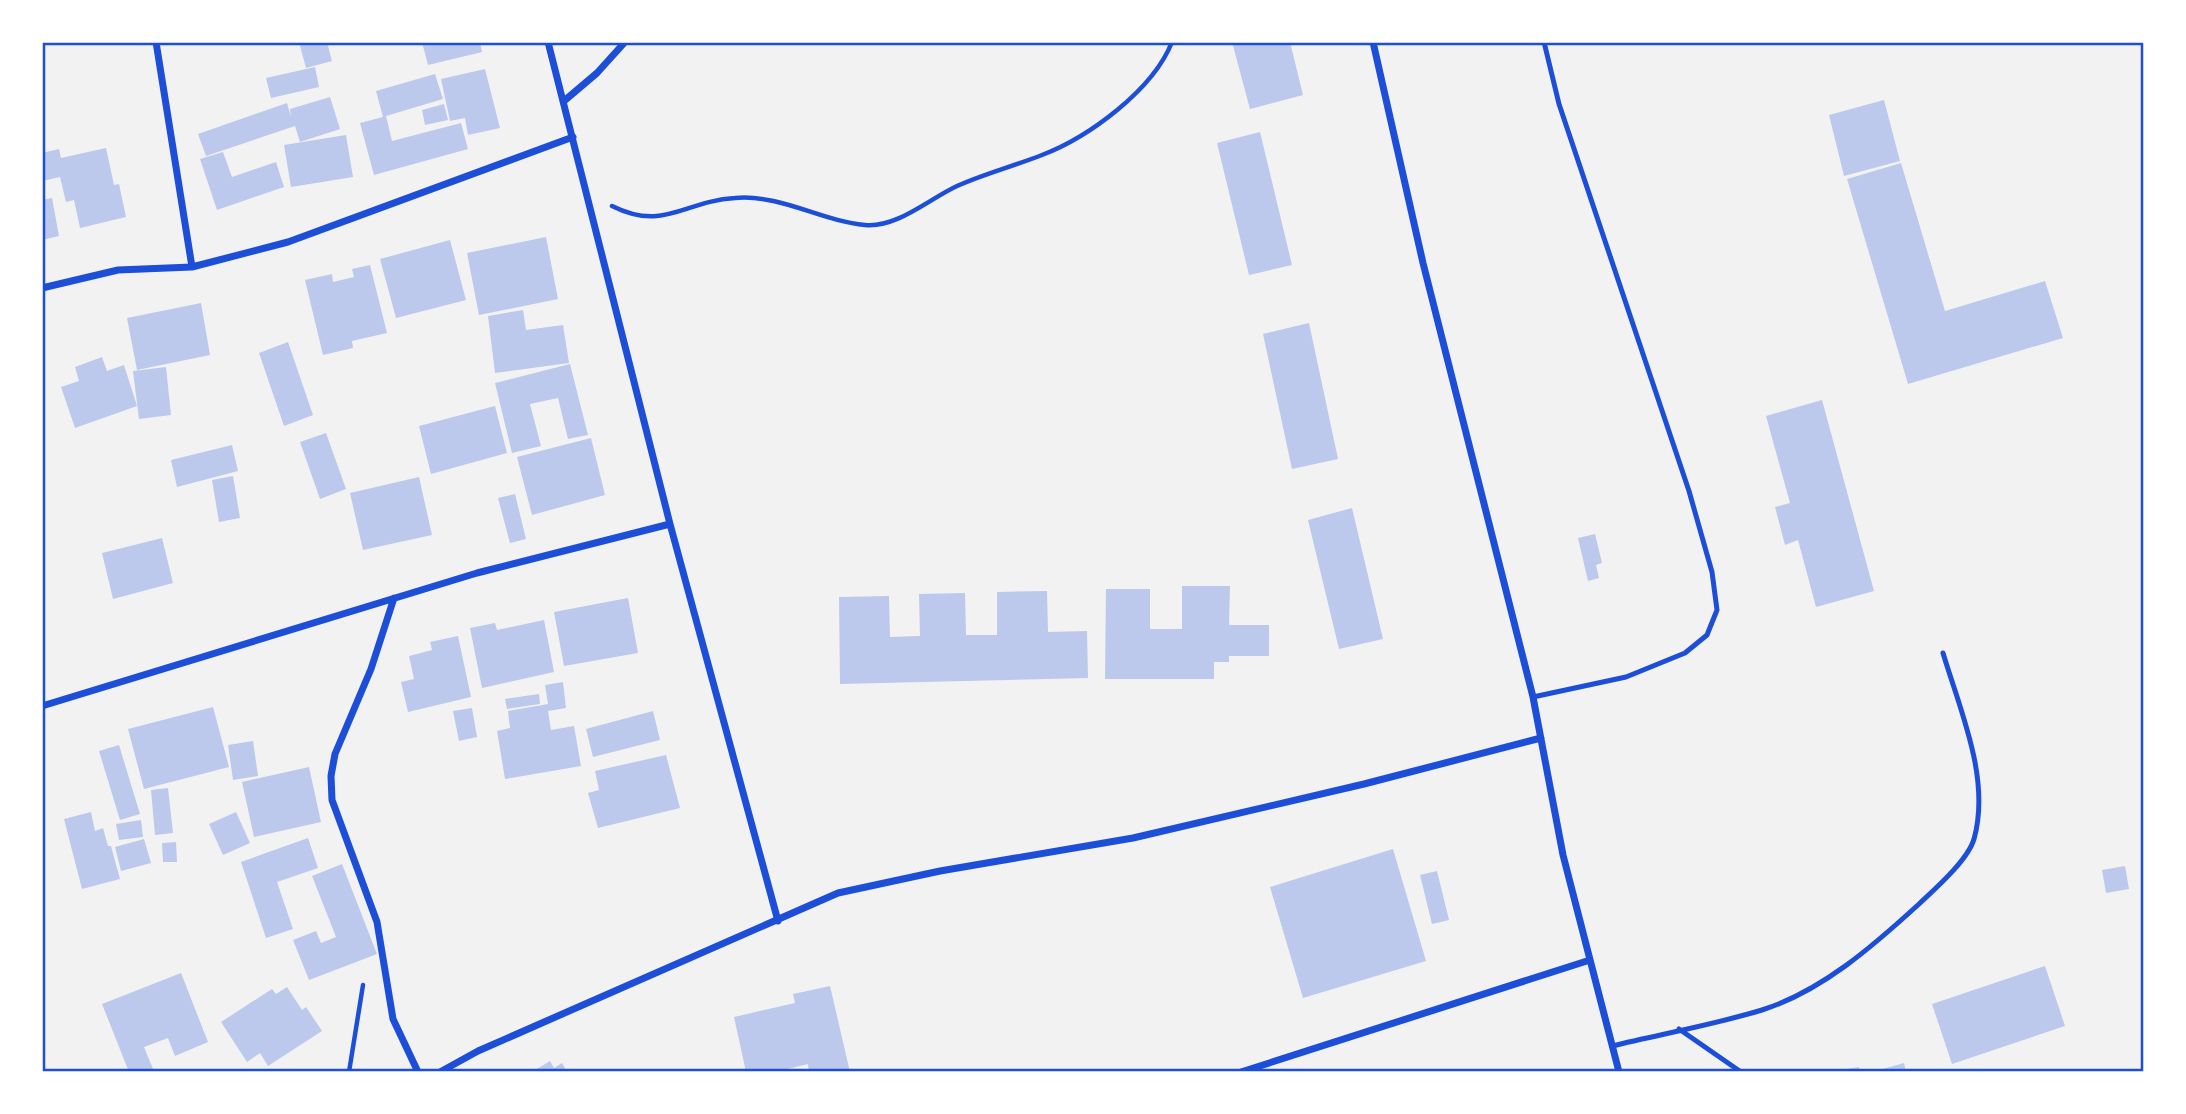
<svg xmlns="http://www.w3.org/2000/svg" width="2186" height="1114" viewBox="0 0 2186 1114" font-family="Ubuntu,sans-serif">
	<style>
		.building { fill: #bdc9ec }
		.lines { fill: none; stroke-linecap: round; stroke-linejoin: round }
		.path { stroke: #1d4ed8; stroke-width: 4.5 }
		.service { stroke: #1d4ed8; stroke-width: 5 }
		.minor { stroke: #1d4ed8; stroke-width: 7 }
		.neatline { fill: none; stroke: #1d4ed8; stroke-width: 2.5 }
	</style>
	<rect width="100%" height="100%" fill="#f2f2f2"/>
	<path class="building" d="M299,42H327L332,61L306,68Z
		M422,42H480L482,52L428,65Z
		M1232,42H1290L1303,95L1250,109Z
		M315,67L319,87L271,98L266,78Z
		M485,69L500,128L468,135L465,118L450,121L441,79Z
		M435,74L443,99L386,116L392,141L461,123L468,149L374,175L360,123L383,117L376,91Z
		M330,97L340,129L300,142L295,126L206,156L198,134L287,103L291,117L290,109Z
		M1884,100L1900,161L1844,176L1829,115Z
		M444,104L448,120L425,125L422,110Z
		M1260,132L1292,265L1249,275L1217,143Z
		M346,135L353,177L291,187L284,145Z
		M106,148L114,185L119,184L126,217L80,228L74,200L66,202L60,177L42,181V153L59,149L61,158Z
		M223,152L232,177L276,162L284,187L217,210L200,159Z
		M1901,163L1945,311L2045,281L2063,338L1908,384L1847,179Z
		M52,198L59,236L42,240V200Z
		M546,237L558,299L479,315L467,253Z
		M450,240L466,300L396,318L380,259Z
		M370,265L387,333L352,341L353,348L323,355L305,280L332,274L333,282L354,277L352,269Z
		M201,303L210,355L137,370L127,318Z
		M523,310L526,330L563,325L569,363L495,373L488,316Z
		M1309,323L1338,459L1292,469L1263,334Z
		M288,342L313,415L284,426L259,353Z
		M102,357L107,371L124,365L137,406L75,428L61,387L79,381L75,367Z
		M570,364L588,435L568,439L558,398L530,404L541,446L512,453L495,383Z
		M166,367L171,415L139,419L133,371Z
		M1822,400L1874,591L1816,607L1798,540L1785,545L1775,507L1790,503L1766,416Z
		M495,406L507,453L431,474L419,426Z
		M326,433L346,489L320,499L300,442Z
		M591,438L605,495L532,515L517,457Z
		M232,445L238,471L177,487L171,460Z
		M233,476L240,518L219,522L212,480Z
		M419,477L432,535L363,550L350,493Z
		M515,494L526,539L510,543L498,498Z
		M1352,508L1383,639L1339,649L1308,520Z
		M1595,534L1602,563L1596,565L1599,578L1588,581L1578,538Z
		M162,538L173,583L113,599L102,553Z
		M1182,586H1230L1229,625H1269V656H1229V662H1214V679H1105L1106,589H1150V629H1182Z
		M1047,591L1048,632L1087,631L1088,678L840,684L839,597L889,596L890,637L920,636L919,594L965,593L966,635H997V592Z
		M628,598L638,653L564,666L554,612Z
		M544,620L554,672L482,688L470,628L495,623L497,630Z
		M458,636L471,697L408,712L401,682L414,679L409,656L432,650L430,642Z
		M563,682L566,708L548,711L551,730L574,726L581,766L505,779L497,731L510,728L508,711L548,704L545,685Z
		M539,694L540,704L507,709L505,699Z
		M213,707L229,767L144,789L128,729Z
		M472,708L477,737L459,741L453,711Z
		M653,711L660,740L593,757L586,729Z
		M253,741L258,776L233,780L228,745Z
		M119,745L140,814L120,820L99,751Z
		M666,755L680,808L598,828L588,793L599,790L595,771Z
		M309,767L321,822L254,837L242,782Z
		M168,788L173,833L155,835L151,790Z
		M91,812L95,831L103,828L108,846H111L120,879L82,889L64,819Z
		M236,812L250,843L223,855L209,824Z
		M141,820L143,837L119,840L116,824Z
		M308,838L318,868L277,882L293,929L266,938L241,862Z
		M144,839L151,863L121,871L115,847Z
		M176,842L177,862H163L162,843Z
		M1393,849L1426,961L1303,998L1270,887Z
		M342,864L377,954L309,980L293,940L316,931L321,943L336,937L312,876Z
		M2125,866L2129,889L2106,893L2102,870Z
		M1437,871L1449,920L1432,924L1420,875Z
		M2045,966L2065,1026L1952,1064L1932,1004Z
		M181,973L208,1042L175,1056L168,1038L144,1047L153,1069L129,1072L102,1004Z
		M830,986L850,1072H809L808,1064L775,1072H746L734,1017L795,1003L793,994Z
		M287,987L302,1010L306,1007L322,1031L268,1066L260,1053L247,1062L221,1022L272,989L276,994Z
		M550,1061L554,1068L562,1063L567,1072H532Z
		M1904,1063L1906,1072H1876V1071Z
		M1859,1067L1860,1072H1835V1071Z"/>
	<g class="lines">
		<path class="path" d="M612,206C664,232 684,201 735,198C781,194 821,221 865,225C897,228 929,199 957,186C984,174 1014,166 1042,155C1089,137 1153,90 1172,42
			M349,1072L363,985"/>
		<path class="service" d="M1533,697L1626,677L1685,653L1707,635L1717,610L1712,572L1689,491L1559,104L1544,42
			M1679,1029L1741,1072
			M1612,1046C1661,1034 1713,1025 1762,1010C1822,991 1873,946 1919,904C1935,889 1968,860 1974,839C1991,779 1960,710 1943,653"/>
		<path class="minor" d="M156,42L192,267
			M548,42L670,524L778,921
			M1373,42L1423,263L1533,697L1563,855L1619,1072
			M564,101L597,73L625,42
			M42,288L118,270L192,267L288,242L573,137
			M394,598L371,669L335,754L331,776L332,800L377,922L393,1019L418,1072
			M42,706L477,573L670,524
			M440,1072L478,1051L838,893L940,871L1133,838L1364,784L1541,738
			M1241,1072L1590,960"/>
	</g>
	<rect width="2186" height="1114" fill="none" stroke="#ffffff" stroke-width="88"/>
	<rect x="44" y="44" width="2098" height="1026" class="neatline"/>
</svg>
